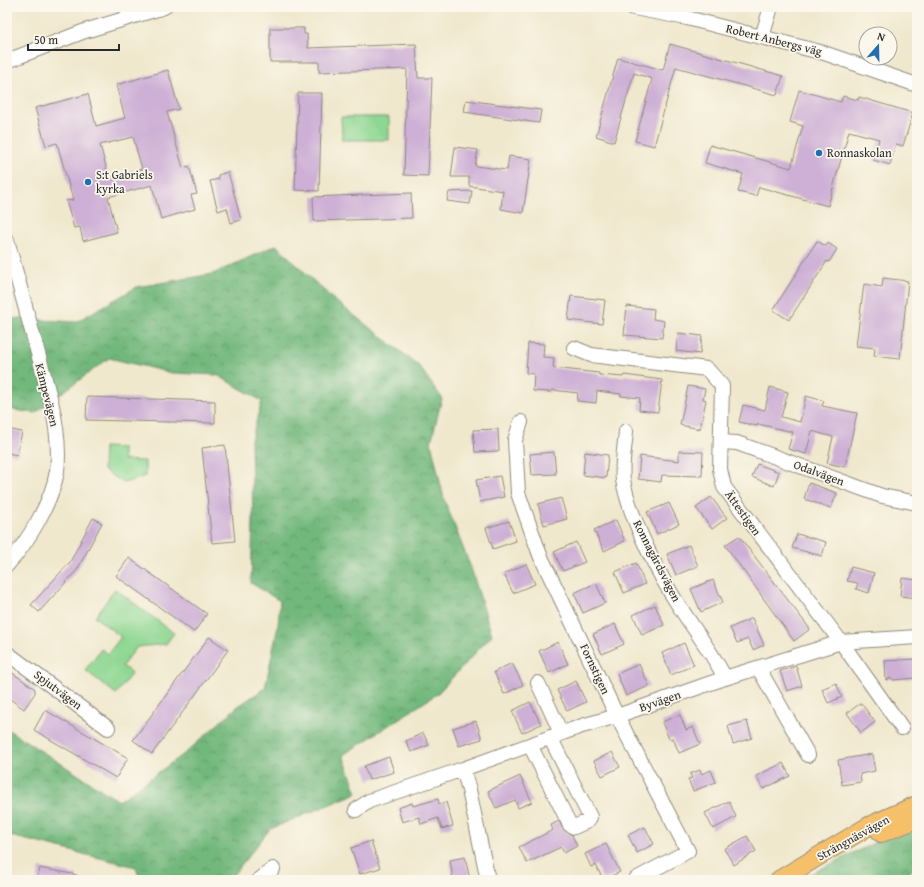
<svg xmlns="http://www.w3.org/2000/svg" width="924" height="887" viewBox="0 0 924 887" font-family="'Gentium Book Plus',serif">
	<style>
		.forest { fill: url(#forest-crowns); stroke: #4e7254 }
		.park { fill: #8ed792; stroke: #5c815e }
		.building { fill: #ceb0d6; fill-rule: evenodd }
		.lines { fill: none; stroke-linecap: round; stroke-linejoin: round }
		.minor-casing { stroke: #8e8a7c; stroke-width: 16 }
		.major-casing { stroke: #8e8a7c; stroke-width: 20 }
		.minor { stroke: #fff; stroke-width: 14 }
		.major { stroke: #f6c06b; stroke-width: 18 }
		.poi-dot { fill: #1f6fb2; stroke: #fbf7ec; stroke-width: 1.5 }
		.labels { text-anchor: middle; stroke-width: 3.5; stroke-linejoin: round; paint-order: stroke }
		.street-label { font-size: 12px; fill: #2b2b2b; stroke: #fbf7ec }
		.poi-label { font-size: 12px; fill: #2b2b2b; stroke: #fbf7ec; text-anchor: start }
	</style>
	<defs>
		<pattern id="forest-crowns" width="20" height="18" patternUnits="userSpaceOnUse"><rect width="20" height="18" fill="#72b87c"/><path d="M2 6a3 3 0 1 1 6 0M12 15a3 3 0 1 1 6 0" fill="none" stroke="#5e9666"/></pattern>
	</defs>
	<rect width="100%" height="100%" fill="#fbf7ec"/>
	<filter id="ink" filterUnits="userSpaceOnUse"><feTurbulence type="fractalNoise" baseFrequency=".025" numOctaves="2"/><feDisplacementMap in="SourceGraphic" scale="8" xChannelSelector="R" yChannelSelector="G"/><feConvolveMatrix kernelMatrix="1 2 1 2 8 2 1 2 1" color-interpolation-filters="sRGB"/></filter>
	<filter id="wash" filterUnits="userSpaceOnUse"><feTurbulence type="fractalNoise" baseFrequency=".012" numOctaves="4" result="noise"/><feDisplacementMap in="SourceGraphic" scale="16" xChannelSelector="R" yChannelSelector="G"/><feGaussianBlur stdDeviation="0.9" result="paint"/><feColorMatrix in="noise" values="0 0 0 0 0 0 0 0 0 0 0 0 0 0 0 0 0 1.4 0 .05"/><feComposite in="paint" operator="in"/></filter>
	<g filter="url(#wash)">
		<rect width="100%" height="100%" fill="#f0e8cd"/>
		<path class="forest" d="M276,245L333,299L418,365L442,398L431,442L444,499L471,568L492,635L437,694L343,755L357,793L270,829L229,880H140L136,867L7,835V729L119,801L188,751L237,707L265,688L278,626L280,601L251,583L253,519L251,440L262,401L217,375L172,373L109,358L35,413L7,409V318L76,322L137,287L213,274Z
			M917,827V867L897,880H798L884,838Z"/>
		<path class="park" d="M341,117H389V140H342Z
			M104,447L123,448V460L145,461V476L124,483L103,470Z
			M115,589L174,633L166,644L137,647L122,666L132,673L116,694L85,670L101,649L108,654L121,637L95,617Z"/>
		<g id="blocks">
			<path class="building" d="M270,28H304V34H307L308,48L416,44L418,78H432L428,176L404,175L407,69L319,72V62H270Z
				M670,44L783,76L777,95L676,67L654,146L635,141L652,79L634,73L614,142L596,136L618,58L663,70Z
				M168,70L179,109L167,112L183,168L189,166L197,194L191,195L195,209L161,219L152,185L108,197L117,232L83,241L80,227L74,228L66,201L73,200L57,143L46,146L35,108L88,94L96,126L125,118L116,85ZM133,137L142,169L109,178L100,145Z
				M799,90L841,102L843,96L858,100L859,97L913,113L903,146L896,144L890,165L873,160L879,139L849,131L828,206L759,187L756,196L738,192L743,174L705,163L710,145L791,168L803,126L790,122Z
				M298,93H322L319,191L295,190Z
				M466,100L541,110L539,123L464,112Z
				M455,147L478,150L475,166L507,170L509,156L531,159L523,213L501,209L503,191L469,186V177H451Z
				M228,172L241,220L231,223L227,208L218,211L210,181L219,179L218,175Z
				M472,191L470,204L447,201L449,192Z
				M411,193L412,218L314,221L313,197Z
				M817,241L826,246L828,243L837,249L829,262L827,261L789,320L773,310Z
				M883,278L908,281L900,359L874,356L875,348L856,346L864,284L882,287Z
				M571,296L605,300L602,324L568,320Z
				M627,306L654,309L653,319L664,321L662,338L624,335Z
				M678,333L702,336L700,354L676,351Z
				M528,343L544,344L543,357L554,358L553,368L599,373V375L623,377L624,375L662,380L658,412L639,410L640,398L621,396V394L597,391L596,403L577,401L578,393L552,390L551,392L533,391L534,374L526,373Z
				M688,386L705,389L703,399L706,400L700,429L680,425Z
				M770,387L788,392L781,417L800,422L806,396L824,401L822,406L857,413L845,467L827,463L833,437L812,431L806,454L788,449L793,432L758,424L757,426L739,422L743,405L765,410Z
				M87,397L215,401V423L86,420Z
				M7,429L22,432L17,455L7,453Z
				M498,429L499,451L475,452L473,430Z
				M225,445L235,541L212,543L202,448Z
				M679,451L703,452L702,476L662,475L661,482L638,479L640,456L679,461Z
				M554,452L556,474L532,475L530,454Z
				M585,452L608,455L606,478L583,475Z
				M757,464L779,472L774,486L752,477Z
				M500,476L504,497L480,502L476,480Z
				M809,483L837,493L831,508L804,499Z
				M711,497L727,518L712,529L696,508Z
				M561,498L567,519L544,525L538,504Z
				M669,503L679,524L657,534L647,512Z
				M93,518L102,523L77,570L39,612L31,605L70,562Z
				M616,520L625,541L604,551L594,530Z
				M509,521L516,541L493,549L486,528Z
				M797,534L826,542L822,556L792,548Z
				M739,536L810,629L794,641L725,545Z
				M576,542L585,562L563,571L554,552Z
				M689,545L698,566L676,575L667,554Z
				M129,558L207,614L194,632L116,576Z
				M636,563L645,584L624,593L615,572Z
				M526,564L535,584L513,593L504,574Z
				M851,567L874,573L869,593L856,589L858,583L847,581Z
				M902,578L917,580V598L900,596Z
				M713,580L723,602L701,612L691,589Z
				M596,583L605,603L583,613L574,593Z
				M655,605L664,625L642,635L633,615Z
				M752,618L764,645L753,650L748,639L737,643L730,628Z
				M615,624L624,644L602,654L593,634Z
				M209,637L228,650L152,754L133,740Z
				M558,642L568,664L549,673L539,651Z
				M684,643L694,665L671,675L662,653Z
				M915,659L916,678L893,680L891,678L886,680L885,661Z
				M512,663L523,685L504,694L494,672Z
				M639,664L649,686L626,696L617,674Z
				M796,666L802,686L787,691L780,671Z
				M7,669L35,689V693L24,709L7,697Z
				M576,681L586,702L567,711L557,690Z
				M836,683L842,697L828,703L822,689Z
				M530,702L541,724L522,733L512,711Z
				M861,703L875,722L861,733L847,713Z
				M45,710L128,758L116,778L34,730Z
				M680,715L686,730L693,727L700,744L679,753L673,738L669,739L662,722Z
				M476,721L482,739L459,746L453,728Z
				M747,721L752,738L733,744L728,726Z
				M423,733L429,745L411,752L406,741Z
				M612,752L620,767L602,776L594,761Z
				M872,754L875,771L860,774L861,782L842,785L838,760Z
				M389,757L394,772L369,780L364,766Z
				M783,763L790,776L763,789L756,776Z
				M700,770L701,774L711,770L716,782L693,791L688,779L692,778L690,774Z
				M520,776L532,802L518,808L515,800L496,808L488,791Z
				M438,799L439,804L446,802L453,826L442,829L438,818L421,824L419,817L402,822L398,808L412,803L413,806Z
				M729,801L736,817L713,829L705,813Z
				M559,821L563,829L572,835L577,846L564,853L561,847L527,863L519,847L553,830L551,825Z
				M645,827L654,844L637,853L628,835Z
				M747,836L756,851L734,865L724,849Z
				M371,841L380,868L360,874L351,848Z
				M606,844L620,872L603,880L596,865L591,867L585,854Z
				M465,857L470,880H453L450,860Z
				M40,868L77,875L76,880H37Z"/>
		</g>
	</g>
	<g filter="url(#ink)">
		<use href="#blocks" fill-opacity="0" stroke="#8e8a7c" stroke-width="1"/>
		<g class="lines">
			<g class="minor-casing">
				<path id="minor" d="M629,7L687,18L824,53L917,85
					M762,37L771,7
					M7,61L85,31L164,7
					M7,240L51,401C56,423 60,448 57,471C52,502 28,542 7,565
					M574,348L591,355L707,369L722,386L720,469L724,487L841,642L902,728
					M521,422L515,440L518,493L540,555L617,716L688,851L636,879
					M626,431C625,446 621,465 623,480C630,519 659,576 681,609C696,632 713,654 725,678
					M721,442L737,443L882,496L917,503
					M7,653L108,728
					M759,669L808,755
					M538,683L561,733
					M530,745L570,825L574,827L588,821L590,817L550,737
					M463,769L582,726L617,716L725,678L841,642L917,637
					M356,810L369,801L463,769L469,790L488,880
					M259,880L273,869"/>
			</g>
			<g class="major-casing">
				<path id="major" d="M881,833L917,819
					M779,880L869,826L917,805"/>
			</g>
			<use href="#minor" class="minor"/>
			<use href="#major" class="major"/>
		</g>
	</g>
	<g class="poi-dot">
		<circle cx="819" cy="153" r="4"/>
		<circle cx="88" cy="182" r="4"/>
	</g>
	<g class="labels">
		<g class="street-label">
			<text transform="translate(774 40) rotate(14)" y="4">Robert Anbergs väg</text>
			<text transform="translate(47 395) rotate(76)" y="4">Kämpevägen</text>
			<text transform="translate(819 473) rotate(20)" y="4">Odalvägen</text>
			<text transform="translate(743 513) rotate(54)" y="4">Ättestigen</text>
			<text transform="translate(657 561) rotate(63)" y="4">Ronnagårdsvägen</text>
			<text transform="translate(595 669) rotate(65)" y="4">Fornstigen</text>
			<text transform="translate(58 690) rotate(37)" y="4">Spjutvägen</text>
			<text transform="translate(660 701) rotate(-19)" y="4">Byvägen</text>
			<text transform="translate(853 838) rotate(-29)" y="4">Strängnäsvägen</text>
		</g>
		<g class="poi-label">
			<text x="827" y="157">Ronnaskolan</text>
			<text x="96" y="179">S:t Gabriels<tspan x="96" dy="14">kyrka</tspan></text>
		</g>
	</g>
	<rect width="924" height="887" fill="none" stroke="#fbf7ec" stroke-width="24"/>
	<g transform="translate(878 46) rotate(20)"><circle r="19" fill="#fbf7ec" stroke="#a8a59f"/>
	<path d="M0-3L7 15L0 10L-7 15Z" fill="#1f6fb2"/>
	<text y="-6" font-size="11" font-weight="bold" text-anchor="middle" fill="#2b2b2b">N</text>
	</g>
	<path d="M28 44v6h91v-6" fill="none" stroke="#2b2b2b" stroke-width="2"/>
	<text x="34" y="44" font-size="12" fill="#2b2b2b" stroke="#fbf7ec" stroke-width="3" paint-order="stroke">50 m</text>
</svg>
